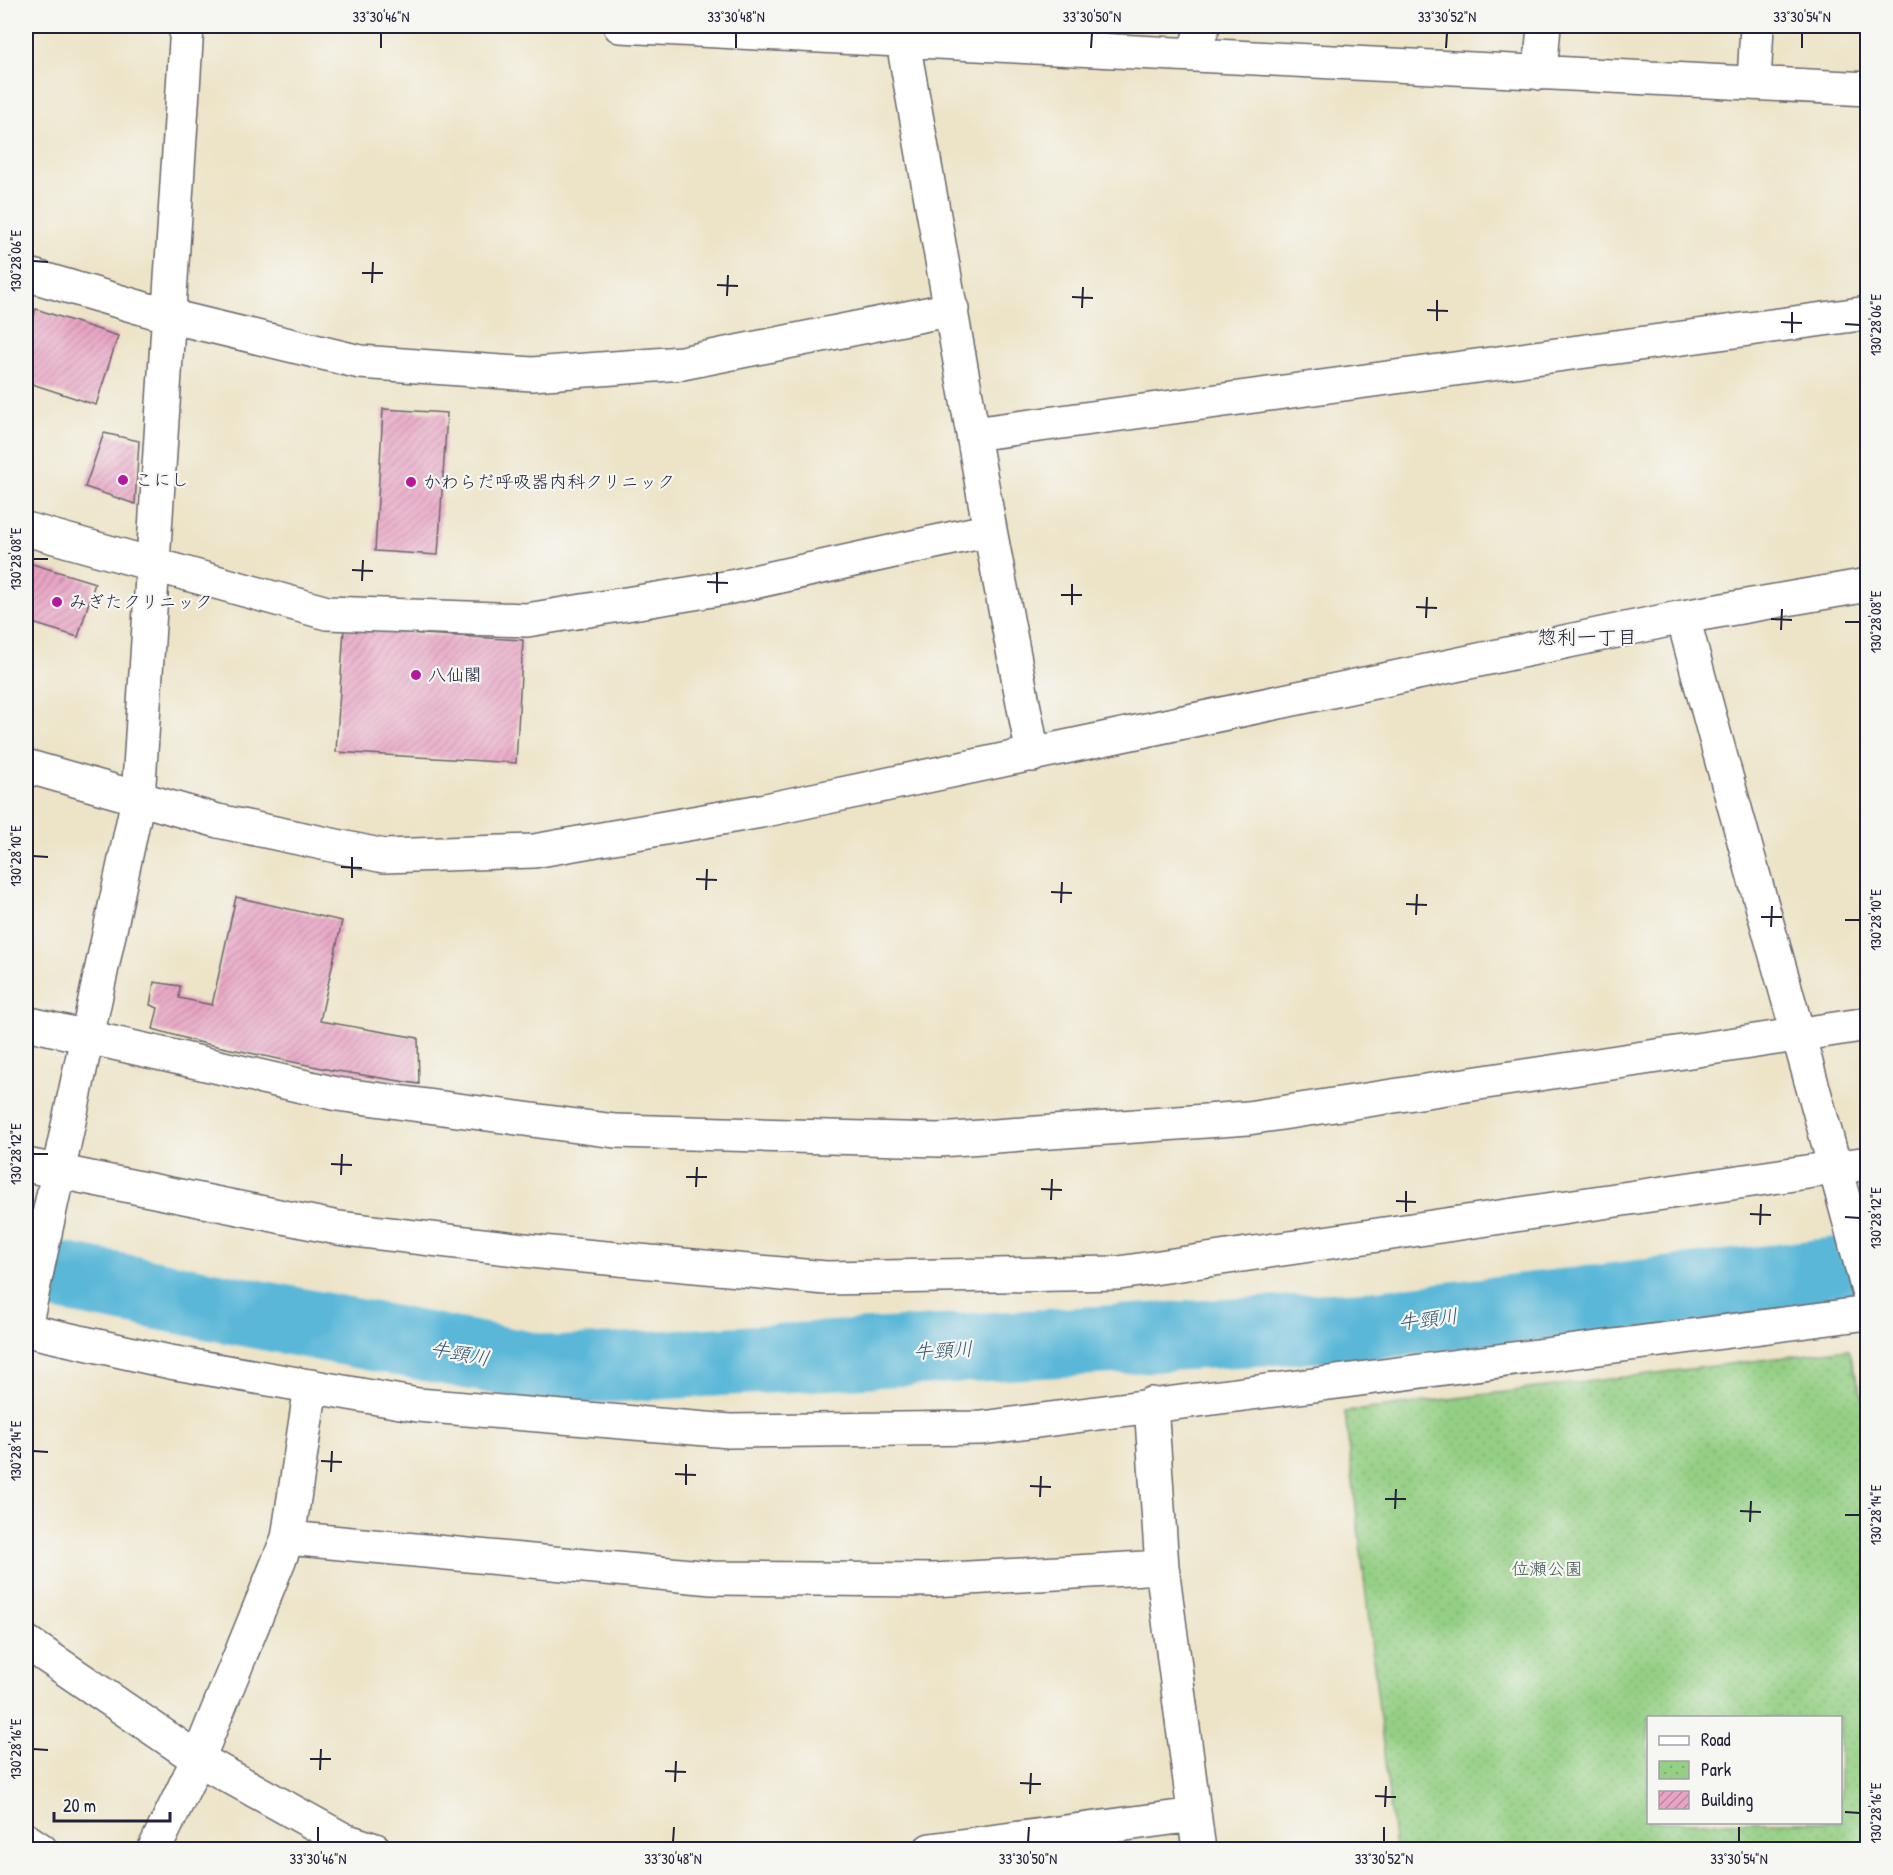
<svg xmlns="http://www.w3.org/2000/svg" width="1893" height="1875" viewBox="0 0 1893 1875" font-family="'Patrick Hand','Klee One',sans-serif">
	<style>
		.park { fill: url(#park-dots); stroke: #5b7860; stroke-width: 1.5; fill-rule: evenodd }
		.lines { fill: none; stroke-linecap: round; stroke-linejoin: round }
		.river { stroke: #5ab7d8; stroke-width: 69 }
		.building { fill: url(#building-hatch) }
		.minor-casing { stroke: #69666c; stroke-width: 36 }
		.minor { stroke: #fff; stroke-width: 33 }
		.ticks { fill: none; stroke: #22223b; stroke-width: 2 }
		.poi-dot { fill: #b5179e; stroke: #f6f6f2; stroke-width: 2 }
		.labels { text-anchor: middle; stroke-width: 4.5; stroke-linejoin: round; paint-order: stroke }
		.poi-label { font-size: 18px; fill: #22223b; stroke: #f6f6f2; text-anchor: start }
		.park-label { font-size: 18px; fill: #445651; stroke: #f6f6f2 }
		.neighbourhood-label { font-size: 20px; fill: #22223b; stroke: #f6f6f2 }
		.water-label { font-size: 20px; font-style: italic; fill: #365672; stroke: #f6f6f2 }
		.neatline { fill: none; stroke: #22223b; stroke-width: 2 }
		.ticks-label { font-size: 15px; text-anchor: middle; fill: #22223b }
	</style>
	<defs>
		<pattern id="park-dots" width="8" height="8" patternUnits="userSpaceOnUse" patternTransform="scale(1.5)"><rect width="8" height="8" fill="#94cf84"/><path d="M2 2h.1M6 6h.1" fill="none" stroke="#7fb173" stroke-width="1.8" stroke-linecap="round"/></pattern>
		<pattern id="building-hatch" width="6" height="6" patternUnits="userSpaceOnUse" patternTransform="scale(1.5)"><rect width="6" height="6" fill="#e9a4c4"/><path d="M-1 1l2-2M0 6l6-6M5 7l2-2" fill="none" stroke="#bc85a0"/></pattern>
	</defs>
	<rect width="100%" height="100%" fill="#f6f6f2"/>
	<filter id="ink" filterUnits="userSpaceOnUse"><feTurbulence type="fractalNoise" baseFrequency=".0167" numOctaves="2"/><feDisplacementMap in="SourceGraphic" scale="12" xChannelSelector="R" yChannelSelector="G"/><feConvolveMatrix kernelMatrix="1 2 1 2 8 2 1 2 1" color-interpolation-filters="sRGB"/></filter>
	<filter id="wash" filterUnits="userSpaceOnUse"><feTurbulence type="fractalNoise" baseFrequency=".008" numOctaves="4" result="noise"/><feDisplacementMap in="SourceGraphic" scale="24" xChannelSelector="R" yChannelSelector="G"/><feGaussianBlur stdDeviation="1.35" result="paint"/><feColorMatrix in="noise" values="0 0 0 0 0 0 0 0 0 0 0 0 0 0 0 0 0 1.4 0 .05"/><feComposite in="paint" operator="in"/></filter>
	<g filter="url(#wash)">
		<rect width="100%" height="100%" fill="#ede4c8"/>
		<path class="park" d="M1848,1349L1868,1415L1867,1849H1395L1345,1412ZM1648,1718H1840V1822H1648Z"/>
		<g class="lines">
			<path class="river" d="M26,1270L554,1371L1374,1325L1868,1268"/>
		</g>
		<g id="blocks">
			<path class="building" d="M36,309L118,336L96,405L26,382V341Z
				M383,409L447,413L438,555L375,551Z
				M104,433L139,441L135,504L85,487Z
				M26,562L95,583L78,637L26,621Z
				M344,629L523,640L516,763L336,752Z
				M236,897L342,921L320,1021L418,1038L419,1084L331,1070L198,1042L153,1029L158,1008L150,1005L154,982L180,986L179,998L212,1005Z"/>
		</g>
	</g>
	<g filter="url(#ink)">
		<use href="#blocks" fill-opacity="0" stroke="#69666c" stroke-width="1.5"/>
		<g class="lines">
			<g class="minor-casing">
				<path id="minor" d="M620,26L1868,89
					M909,26L903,42L990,530
					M1193,55L1203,26
					M1540,73L1544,26
					M1754,83L1757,26
					M26,274L169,316L360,362L532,374L682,363L952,309
					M973,434L1868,313
					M26,529L327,613L527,620L731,587L990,530L1033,755
					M1683,617C1742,842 1809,1065 1868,1291
					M26,766L218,821L384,856L534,851L761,811L1683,617L1868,585
					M26,1023L337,1094L615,1131L939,1140L1248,1118L1868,1024
					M26,1165L338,1228L541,1252L826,1278L1119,1273L1868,1163
					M26,1322L138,799L187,26
					M26,1330L170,1362L418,1405L730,1431L982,1428L1868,1313
					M1151,1404L1162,1567
					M288,1538L311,1386
					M26,1642L198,1759L344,1840L375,1850
					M26,1840L41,1850
					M154,1850L198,1759L288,1538L712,1578L934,1580L1162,1567L1199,1850
					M930,1850L1194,1815"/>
			</g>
			<use href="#minor" class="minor"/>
		</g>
	</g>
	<path class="ticks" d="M381,48V33M736,48V33M1091,48L1092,33M1446,48L1447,33M1802,48V33M33,261L48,262M362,273H383M372,283L373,262M717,285L738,286M727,296L728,275M1072,297L1093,298M1082,308L1083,287M1427,310L1448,311M1437,321V300M1781,322L1802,323M1845,324L1860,325M1792,333V312M33,559H48M352,570L373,571M362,581L363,560M707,582L728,583M717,593V572M1061,595H1082M1072,605V584M1416,607L1437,608M1426,618L1427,597M1771,619L1792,620M1845,622H1860M1781,630L1782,609M33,856L48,857M341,867L362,868M352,878V857M696,879L717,880M706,890L707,869M1051,892L1072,893M1061,903L1062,882M1406,904L1427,905M1416,915L1417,894M1761,917H1782M1845,920H1860M1771,927L1772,906M33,1154H48M331,1164L352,1165M341,1175L342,1154M686,1177H707M696,1187L697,1167M1041,1189L1062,1190M1051,1200L1052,1179M1396,1201L1416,1202M1406,1212V1191M1750,1214L1771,1215M1845,1217L1860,1218M1760,1225L1761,1204M33,1451L48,1452M321,1461L342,1462M331,1472L332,1451M675,1474L696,1475M686,1485V1464M1030,1486L1051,1487M1040,1497L1041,1476M1385,1499H1406M1395,1509L1396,1489M1740,1511L1761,1512M1845,1515H1860M1750,1522L1751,1501M33,1749L48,1750M310,1759H331M320,1770L321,1749M665,1771L686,1772M675,1782L676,1761M1020,1783L1041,1784M1030,1794L1031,1773M1375,1796L1396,1797M1385,1807L1386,1786M1845,1812L1860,1813M318,1842V1827M673,1842L674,1827M1028,1842L1029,1827M1384,1842V1827M1739,1842V1827"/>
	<g class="poi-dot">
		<circle cx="123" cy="480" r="6"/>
		<circle cx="411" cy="482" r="6"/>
		<circle cx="57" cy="602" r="6"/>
		<circle cx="416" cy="675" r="6"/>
	</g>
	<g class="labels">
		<g class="poi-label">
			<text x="135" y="486">こにし</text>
			<text x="423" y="488">かわらだ呼吸器内科クリニック</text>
			<text x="69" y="608">みぎたクリニック</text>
			<text x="428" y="681">八仙閣</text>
		</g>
		<g class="park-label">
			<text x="1547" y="1575">位瀬公園</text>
		</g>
		<g class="neighbourhood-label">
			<text x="1587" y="644">惣利一丁目</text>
		</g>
		<g class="water-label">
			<text transform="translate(1428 1319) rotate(-7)" y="7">牛頸川</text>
			<text transform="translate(943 1350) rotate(-3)" y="7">牛頸川</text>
			<text transform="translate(460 1353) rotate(11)" y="7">牛頸川</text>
		</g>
	</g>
	<rect width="1893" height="1875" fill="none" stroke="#f6f6f2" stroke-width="66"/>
	<rect x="1647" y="1716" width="195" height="108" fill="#f6f6f2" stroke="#a1a1a9" stroke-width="1.5"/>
	<rect x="1659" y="1736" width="30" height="9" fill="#ffffff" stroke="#a1a1a9" stroke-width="1.5"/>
	<text x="1701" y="1746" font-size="18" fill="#22223b">Road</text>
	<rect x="1659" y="1761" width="30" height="18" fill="url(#park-dots)" stroke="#a1a1a9" stroke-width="1.5"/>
	<text x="1701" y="1776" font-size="18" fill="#22223b">Park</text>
	<rect x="1659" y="1791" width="30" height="18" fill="url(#building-hatch)" stroke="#a1a1a9" stroke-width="1.5"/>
	<text x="1701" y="1806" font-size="18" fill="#22223b">Building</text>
	<path d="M54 1812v9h116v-9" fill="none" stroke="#22223b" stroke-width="3"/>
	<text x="63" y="1812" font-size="18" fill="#22223b" stroke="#f6f6f2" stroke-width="4.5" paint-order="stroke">20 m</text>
	<rect x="33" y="33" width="1827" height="1809" class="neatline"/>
	<g class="ticks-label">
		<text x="381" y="22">33°30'46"N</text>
		<text x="736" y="22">33°30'48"N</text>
		<text x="1092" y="22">33°30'50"N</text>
		<text x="1447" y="22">33°30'52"N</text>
		<text x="1802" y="22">33°30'54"N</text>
		<text transform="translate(16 261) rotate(-90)" y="5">130°28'06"E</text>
		<text transform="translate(1876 325) rotate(-90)" y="5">130°28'06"E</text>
		<text transform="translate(16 559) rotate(-90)" y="5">130°28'08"E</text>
		<text transform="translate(1876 622) rotate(-90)" y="5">130°28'08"E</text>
		<text transform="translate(16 856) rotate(-90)" y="5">130°28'10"E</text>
		<text transform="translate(1876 920) rotate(-90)" y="5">130°28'10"E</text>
		<text transform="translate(16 1154) rotate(-90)" y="5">130°28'12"E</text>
		<text transform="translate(1876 1218) rotate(-90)" y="5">130°28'12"E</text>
		<text transform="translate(16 1451) rotate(-90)" y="5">130°28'14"E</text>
		<text transform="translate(1876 1515) rotate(-90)" y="5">130°28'14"E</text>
		<text transform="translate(16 1749) rotate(-90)" y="5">130°28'16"E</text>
		<text transform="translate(1876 1813) rotate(-90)" y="5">130°28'16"E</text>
		<text x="318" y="1864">33°30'46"N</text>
		<text x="673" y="1864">33°30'48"N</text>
		<text x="1028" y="1864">33°30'50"N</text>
		<text x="1384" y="1864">33°30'52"N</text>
		<text x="1739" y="1864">33°30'54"N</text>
	</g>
</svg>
